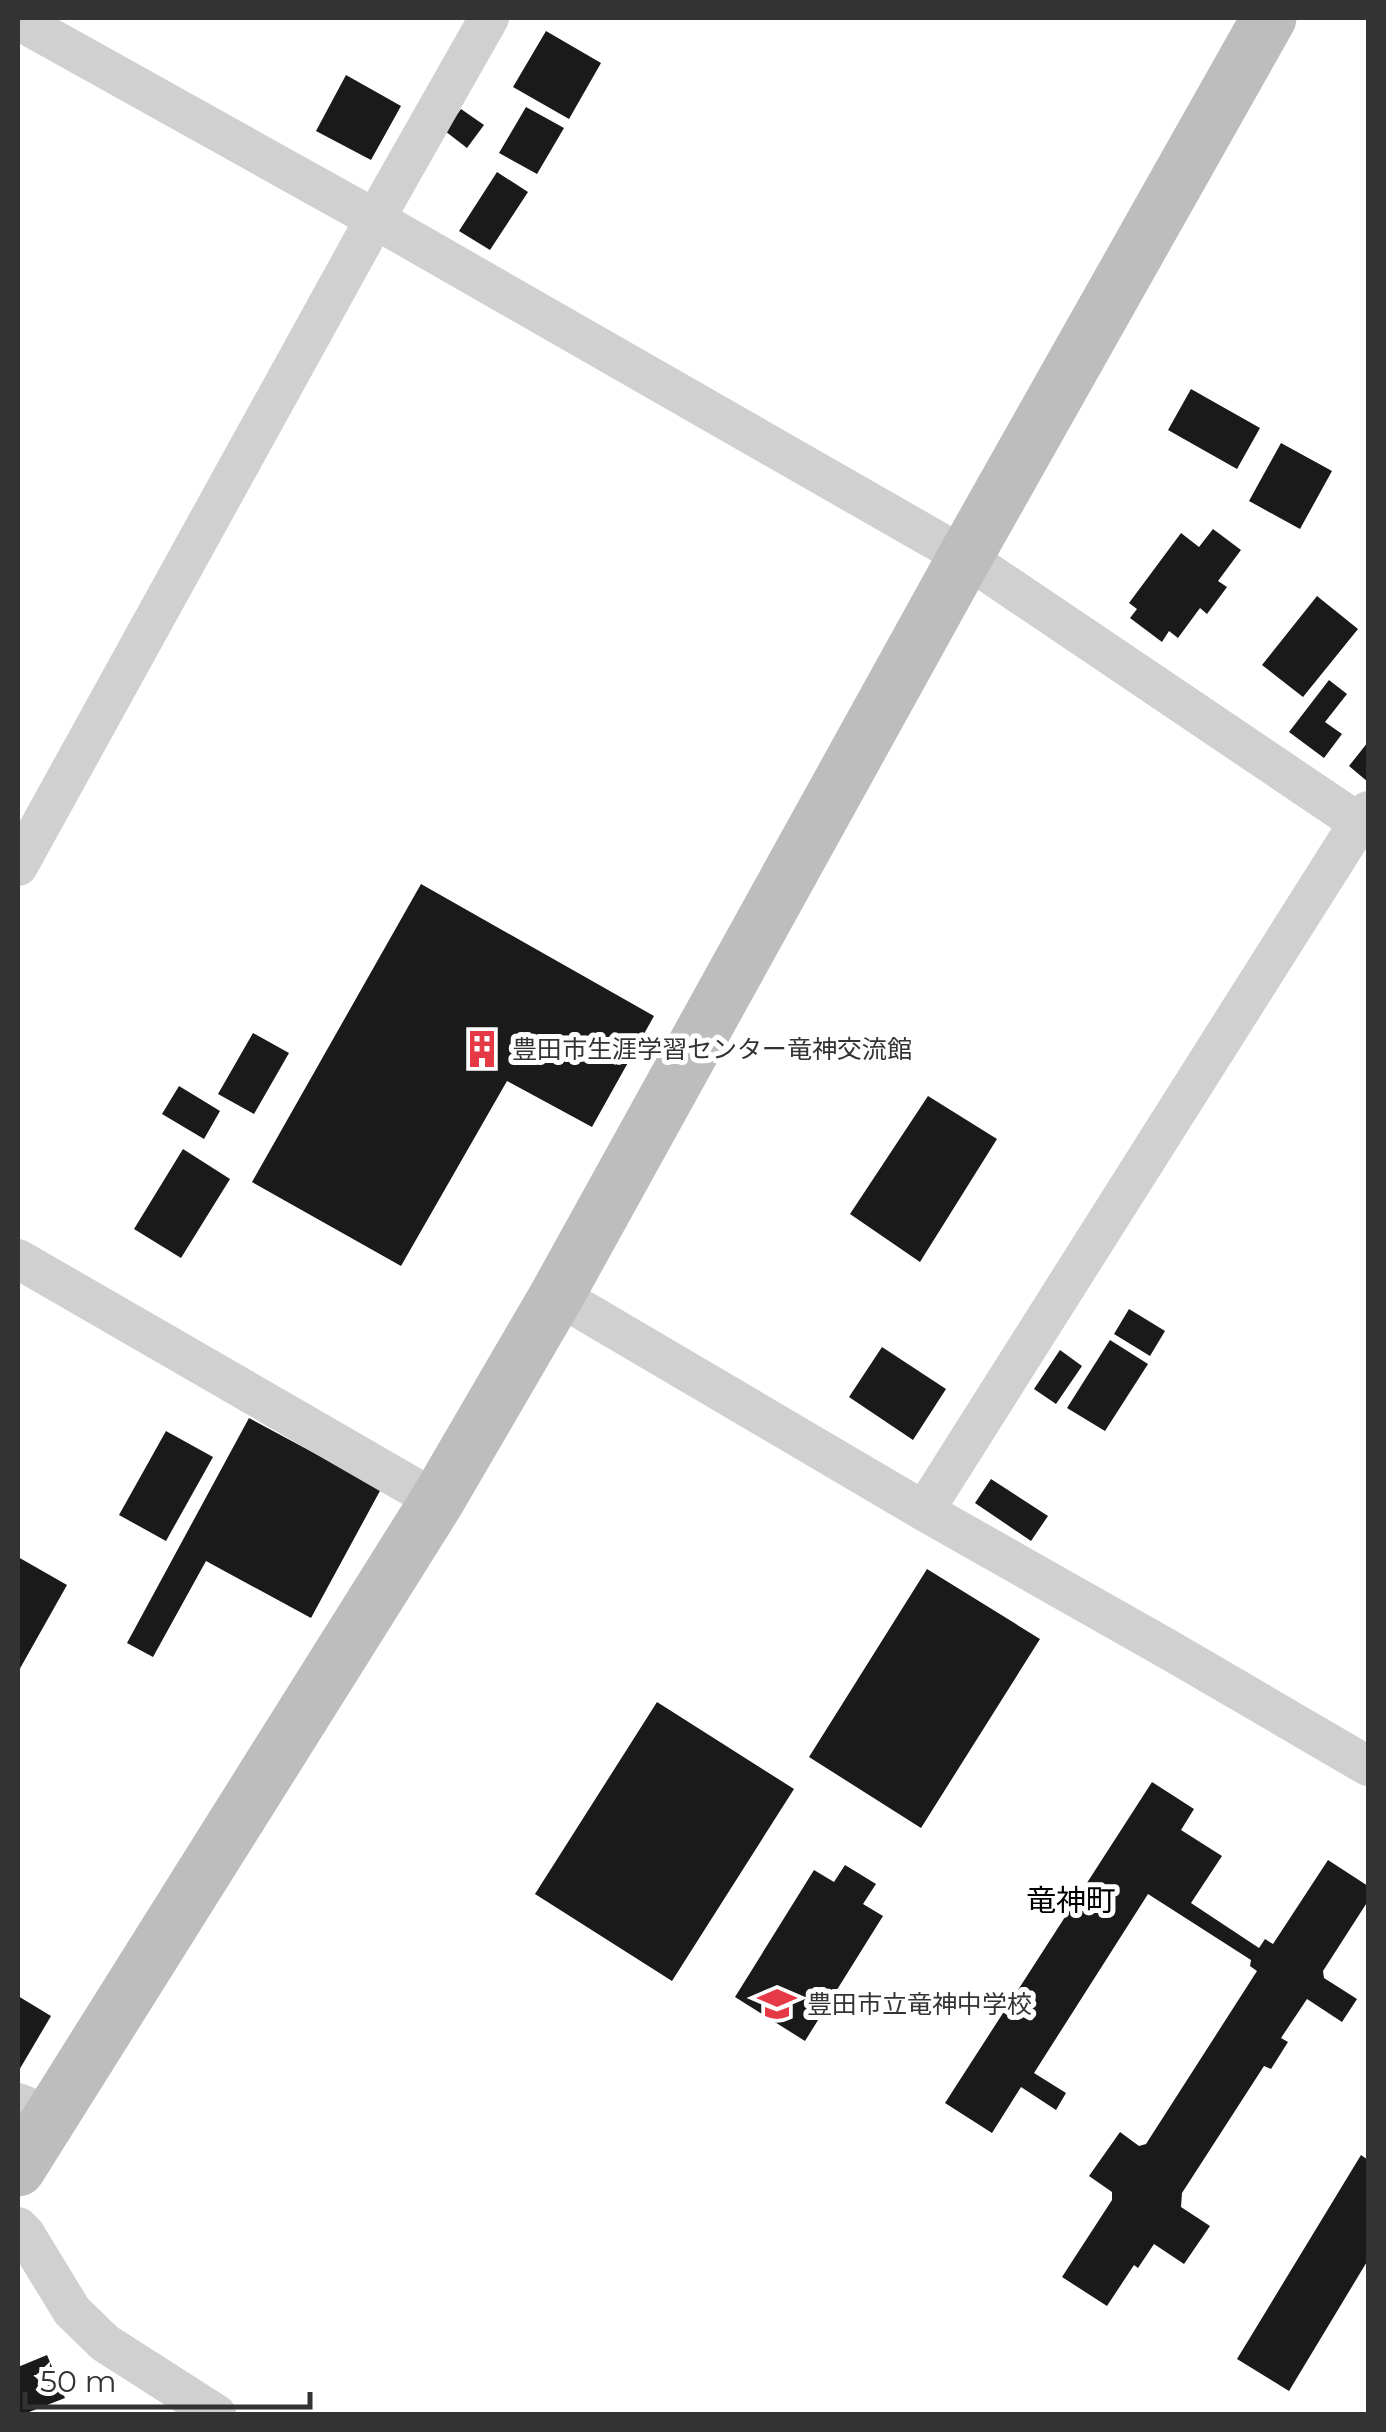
<svg xmlns="http://www.w3.org/2000/svg" width="1386" height="2432" viewBox="0 0 1386 2432" font-family="Montserrat,'Noto Sans JP',sans-serif">
	<style>
		.building { fill: #1a1a1a }
		.lines { fill: none; stroke-linecap: round; stroke-linejoin: round }
		.street { stroke: #d0d0d0; stroke-width: 40 }
		.secondary { stroke: #bdbdbd; stroke-width: 55 }
		.labels { text-anchor: middle; stroke-width: 10; stroke-linejoin: round; paint-order: stroke }
		.poi-label { font-size: 25px; fill: #333; stroke: #fff; text-anchor: start }
		.quarter-label { font-size: 30px; fill: #000; stroke: #fff }
	</style>
	<rect width="100%" height="100%" fill="#fff"/>
	<path class="building" d="M546,31L601,63L569,119L513,87Z
		M346,75L401,106L371,160L316,131Z
		M526,107L564,128L537,174L499,153Z
		M461,109L484,125L467,148L445,131Z
		M497,172L528,192L490,250L459,231Z
		M1191,389L1260,428L1237,469L1168,430Z
		M1281,443L1332,471L1300,529L1249,501Z
		M1213,529L1241,550L1218,581L1227,587L1207,614L1200,608L1178,638L1169,631L1162,642L1130,618L1137,609L1129,603L1181,533L1199,547Z
		M1317,596L1358,629L1303,697L1262,665Z
		M1329,680L1347,694L1325,722L1342,734L1324,758L1289,732Z
		M1368,742V782L1349,766Z
		M421,884L654,1016L592,1127L507,1081L401,1266L252,1182Z
		M253,1033L289,1053L254,1114L218,1094Z
		M179,1086L220,1111L204,1139L162,1114Z
		M928,1096L997,1139L920,1262L850,1214Z
		M183,1149L230,1179L181,1258L134,1229Z
		M1129,1309L1165,1331L1150,1356L1114,1334Z
		M1110,1340L1148,1364L1105,1431L1067,1408Z
		M882,1347L946,1389L913,1440L849,1397Z
		M1060,1350L1082,1366L1056,1404L1034,1389Z
		M249,1418L381,1489L311,1618L206,1561L153,1657L127,1643Z
		M166,1431L213,1457L166,1541L119,1515Z
		M991,1479L1048,1516L1031,1541L975,1503Z
		M18,1557L67,1585L18,1672Z
		M927,1569L1040,1639L921,1828L809,1757Z
		M657,1702L794,1789L672,1981L535,1894Z
		M1152,1782L1194,1809L1181,1830L1222,1856L1191,1903L1259,1948L1265,1939L1273,1944L1328,1860L1368,1886V1901L1323,1971L1324,1978L1357,1999L1342,2022L1307,1999L1281,2038L1288,2042L1271,2069L1264,2066L1182,2193L1181,2207L1210,2226L1184,2264L1154,2244L1138,2268L1134,2265L1107,2306L1062,2277L1112,2200V2192L1089,2176L1120,2132L1139,2146L1146,2144L1257,1971L1250,1966L1251,1960L1148,1894L1034,2073L1066,2093L1056,2110L1021,2087L992,2133L945,2103Z
		M845,1865L876,1884L863,1904L883,1916L805,2041L735,1997L814,1870L834,1882Z
		M18,1996L51,2016L18,2072Z
		M1361,2155L1368,2160V2260L1289,2391L1237,2359Z
		M47,2355L65,2398L24,2414H18V2367Z"/>
	<g class="lines">
		<path class="street" d="M18,20L375,219L965,557L1368,829
			M18,866L375,219L489,18
			M18,1259L437,1501
			M557,1295L924,1511L1171,1651L1368,1766
			M924,1511L1358,824L1368,811
			M18,2103L51,2116
			M18,2227L25,2234L72,2311L105,2343L216,2414"/>
		<path class="secondary" d="M18,2169L437,1501L557,1295L965,557L1269,18"/>
	</g>
	<defs>
		<g id="building-bare" transform="scale(3)"><path d="M-4-6H4V6H1V3H-1V6H-4ZM-2.5-4.3h1.7v1.8h-1.7ZM.8-4.3h1.7v1.8H.8ZM-2.5-1h1.7V.8h-1.7ZM.8-1h1.7V.8H.8Z" fill="#e63946" stroke="#fff" stroke-width="2.5" paint-order="stroke"/></g>
		<g id="school-bare" transform="scale(3)"><path d="M0-5L7-2L0 1L-7-2ZM-4 1L0 2.5L4 1V4Q0 6-4 4Z" fill="#e63946" stroke="#fff" stroke-width="2.5" paint-order="stroke"/></g>
	</defs>
	<g fill-rule="evenodd">
		<use href="#building-bare" x="482" y="1049"/>
		<use href="#school-bare" x="777" y="2004"/>
	</g>
	<g class="labels">
		<g class="poi-label">
			<text x="512" y="1058">豊田市生涯学習センター竜神交流館</text>
			<text x="807" y="2013">豊田市立竜神中学校</text>
		</g>
		<g class="quarter-label">
			<text x="1071" y="1911">竜神町</text>
		</g>
	</g>
	<rect width="1386" height="2432" fill="none" stroke="#333333" stroke-width="40"/>
	<path d="M25 2392v15h285v-15" fill="none" stroke="#333333" stroke-width="5"/>
	<text x="40" y="2392" font-size="30" fill="#333333" stroke="#ffffff" stroke-width="8" paint-order="stroke">50 m</text>
</svg>
